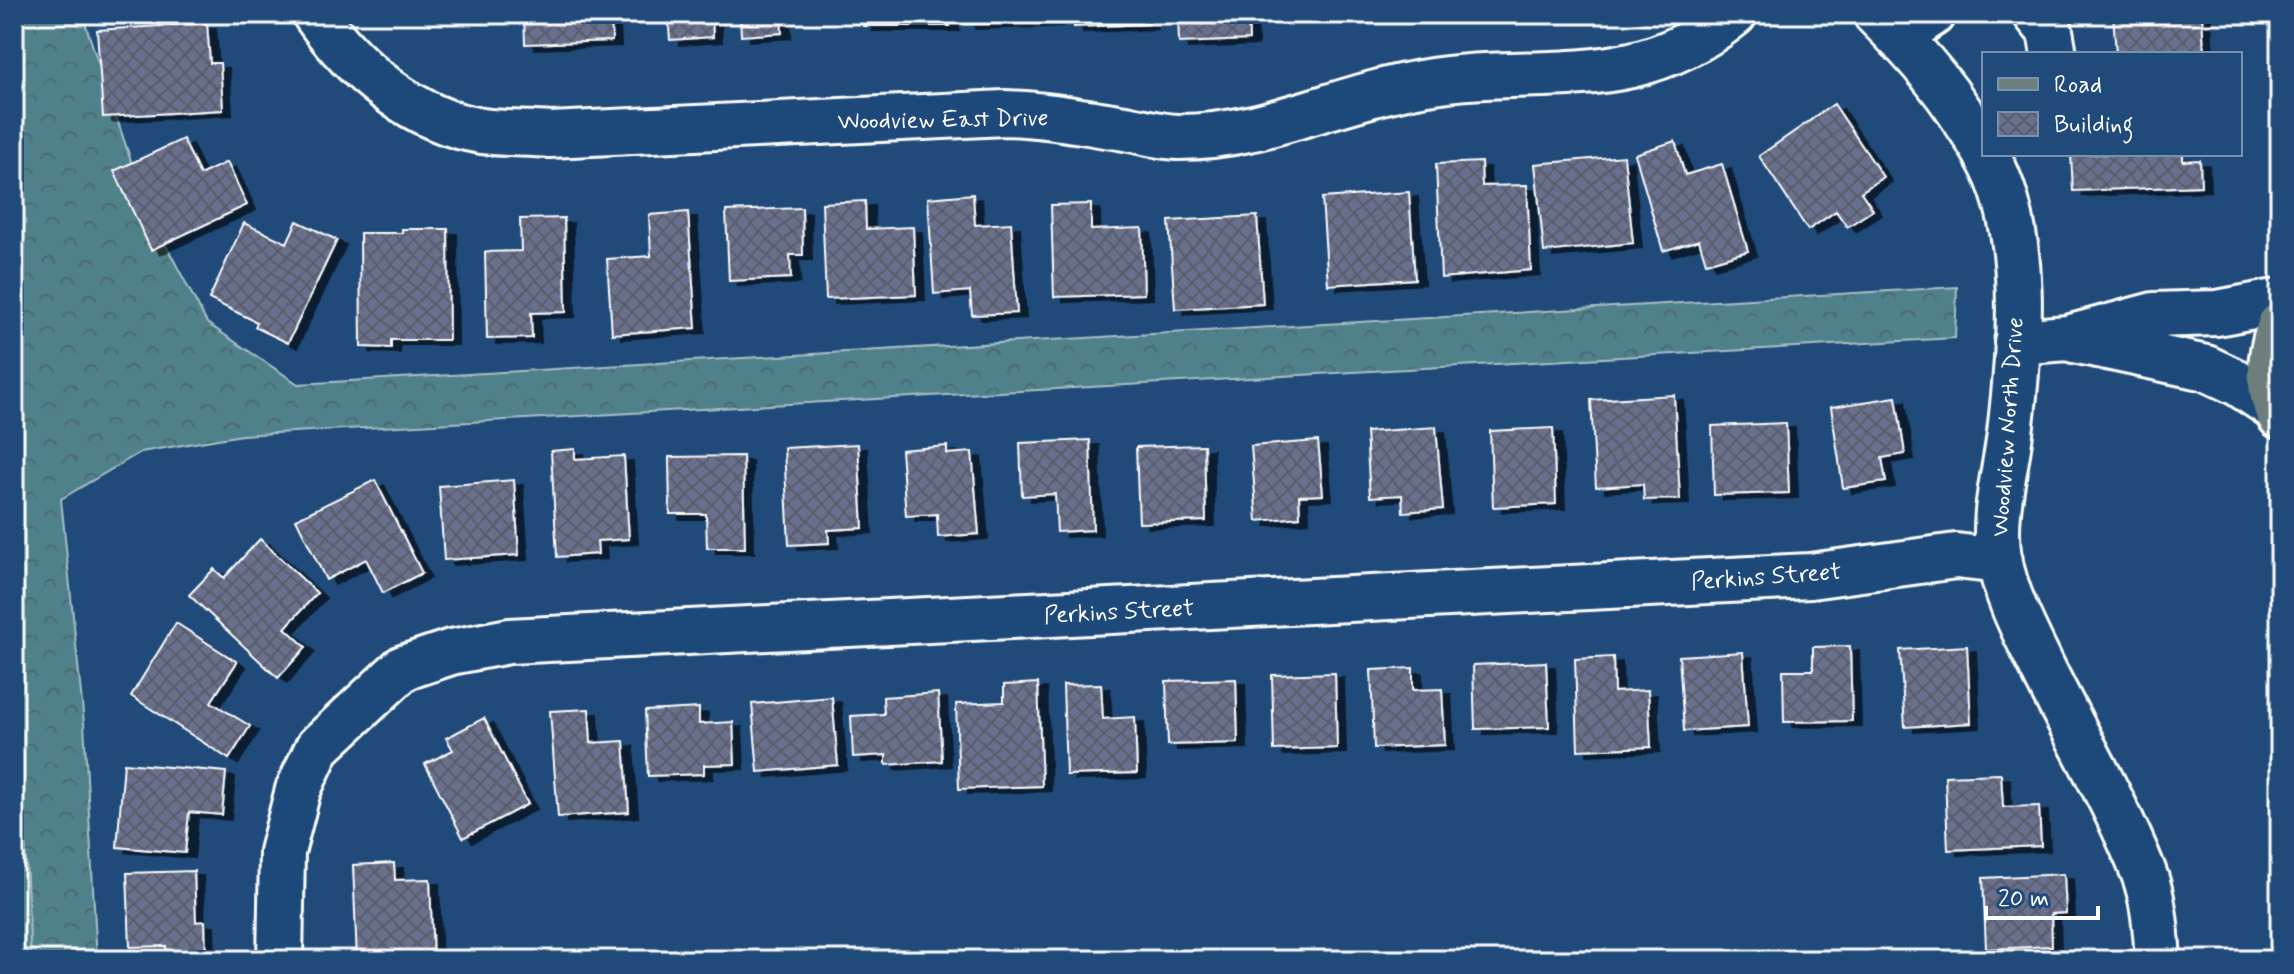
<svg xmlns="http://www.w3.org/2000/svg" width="2294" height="974" viewBox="0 0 2294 974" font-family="Mynerve,sans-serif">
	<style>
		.forest { fill: url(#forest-crowns); stroke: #a8c0c5; stroke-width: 2 }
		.park { fill: #50818b; stroke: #a8c0c5; stroke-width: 2 }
		.building { fill: url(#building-cross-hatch); stroke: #fff; stroke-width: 2; filter: url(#shadow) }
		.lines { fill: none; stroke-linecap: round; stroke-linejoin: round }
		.minor-casing { stroke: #fff; stroke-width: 50 }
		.major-casing { stroke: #fff; stroke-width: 50 }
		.minor { stroke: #1f4a7a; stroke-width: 44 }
		.major { stroke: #6d7e7c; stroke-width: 44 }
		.labels { text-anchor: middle; stroke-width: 6; stroke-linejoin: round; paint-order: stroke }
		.street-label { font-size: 24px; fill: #fff; stroke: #1f4a7a }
	</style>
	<defs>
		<pattern id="forest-crowns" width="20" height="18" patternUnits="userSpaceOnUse" patternTransform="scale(2)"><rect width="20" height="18" fill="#50818b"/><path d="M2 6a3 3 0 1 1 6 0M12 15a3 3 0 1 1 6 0" fill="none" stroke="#4e696f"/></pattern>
		<pattern id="building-cross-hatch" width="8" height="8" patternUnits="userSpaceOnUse" patternTransform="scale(2)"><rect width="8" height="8" fill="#69708d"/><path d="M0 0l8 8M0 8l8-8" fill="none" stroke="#595c69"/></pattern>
		<filter id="shadow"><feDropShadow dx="9" dy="5" stdDeviation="0" flood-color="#0009"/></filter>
	</defs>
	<rect width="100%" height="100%" fill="#1f4a7a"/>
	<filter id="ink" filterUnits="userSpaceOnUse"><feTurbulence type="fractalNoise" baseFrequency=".0125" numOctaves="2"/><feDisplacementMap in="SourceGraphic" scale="16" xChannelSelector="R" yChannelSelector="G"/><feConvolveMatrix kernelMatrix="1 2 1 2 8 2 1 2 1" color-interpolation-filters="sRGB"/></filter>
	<g filter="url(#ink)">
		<path class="forest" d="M14,14H82L147,209L207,323L298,384L1957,287L1955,338L242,435L141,452L61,499L84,723L97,960H14Z"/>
		<path class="park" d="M14,625L31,960H14Z"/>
		<path class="building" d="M524,14H611L612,41L525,44Z
			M668,14H712L713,37L670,40Z
			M740,14H781L782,33L741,36Z
			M863,14H949L950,26H863Z
			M966,14H1054V21L966,24Z
			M1073,14H1149V24L1074,27Z
			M1178,14H1248L1249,40L1179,43Z
			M2113,14H2202L2204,54H2116Z
			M207,23L210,63H220L223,110L103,117L97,30Z
			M1834,104L1883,177L1861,192L1873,210L1847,227L1836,211L1808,230L1759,156Z
			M183,139L200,175L227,162L247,205L151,250L114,171Z
			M1675,141L1685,175L1722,164L1748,251L1706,263L1699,240L1663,251L1635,154Z
			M2071,154H2183V161L2200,160L2201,186L2073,191Z
			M1624,156L1633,243L1544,252L1535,164Z
			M1481,162L1482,186L1527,185L1531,270L1441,278L1436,164Z
			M1409,192L1415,279L1328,285L1322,198Z
			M973,194L975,225L1011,223L1017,313L972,315L970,291L934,294L928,198Z
			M865,201L866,229L913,227L916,295L826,299L822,203Z
			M1091,204V230L1142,228L1144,294L1054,297L1051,205Z
			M802,208L803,255H790L791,278L729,281L726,211Z
			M688,212L696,328L612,334L607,259L651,256L649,215Z
			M1257,216L1263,304L1175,309L1169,221Z
			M564,218L566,312L531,313L532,338L487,339L485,252L521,251L520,219Z
			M297,221L337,240L288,343L255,327L257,322L209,299L244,223L287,243Z
			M402,229H448L449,340H391V348L361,347L360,233H402Z
			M1674,395L1680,499L1644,500L1643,484L1596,487L1591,400Z
			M1896,397L1905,454L1882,458L1886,482L1843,488L1831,407Z
			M1786,423L1789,493L1714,495L1712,426Z
			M1436,427L1443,509L1403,512L1402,495L1370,497L1366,432Z
			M1553,428L1556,504L1493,507L1490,431Z
			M1090,440L1093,530L1057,532L1055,494L1022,496L1020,443Z
			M1318,441L1323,495L1299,496L1300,517L1257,521L1251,446Z
			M858,444L863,528L828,530L829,543L789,545L784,448Z
			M1204,445L1206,521L1139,523L1136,447Z
			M947,446V454L972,452L979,534L938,537L937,514L906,516L901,450Z
			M575,449V459L624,456L629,539L597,541L598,554L557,557L551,451Z
			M743,456L745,548H707L706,514H670L669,457Z
			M375,480L422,573L383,593L366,559L326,580L296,519Z
			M514,480L519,555L444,560L439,486Z
			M260,539L317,593L285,628L306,647L278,678L189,595L214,569L224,578Z
			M176,623L237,662L211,702L250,726L229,759L131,696Z
			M1850,646L1852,721L1784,722L1783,670H1813V647Z
			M1967,646L1971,723L1905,727L1900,650Z
			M1743,652L1748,727L1684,731L1679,656Z
			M1613,657L1614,692L1648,690L1651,747L1578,750L1575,659Z
			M1546,662L1549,727L1475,729L1473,665Z
			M1413,668V690L1442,689L1445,745L1374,748L1371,670Z
			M1335,673L1337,748L1274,750L1272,675Z
			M1236,679L1238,743L1168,745L1166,681Z
			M1038,683L1042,786L959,789L956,704L1004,702V685Z
			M1101,684L1103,719L1135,717L1137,773L1066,775L1063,685Z
			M938,693L942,761L886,765V755L853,757L851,716L884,714L883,697Z
			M832,697L838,765L758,772L752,704Z
			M699,708V724L733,722L735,764L704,765V774L648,776L645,711Z
			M589,709L591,743L624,741L629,812L558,817L550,711Z
			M484,718L528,804L463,838L425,764L453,750L446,738Z
			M124,763L226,772L222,815L189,812L185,853L117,847Z
			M2001,774L2003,807L2039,806L2041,846L1948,850L1945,776Z
			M394,863L395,880L430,879L433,960H357L353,865Z
			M194,871L196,922L205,921L206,960H166V946L130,947L127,873Z
			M2064,874L2066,913L2051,914L2052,946L1986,949L1983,878Z
			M1613,956V960H1553Z"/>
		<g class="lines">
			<g class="minor-casing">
				<path id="minor" d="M315,14C353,69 414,121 482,131C504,134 528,133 550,135L1005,113C1046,114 1085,122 1125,128C1142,131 1161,137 1179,137C1264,137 1339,97 1421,83C1537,62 1631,98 1734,14
					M1876,14C1922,59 1951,94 1984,150
					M2036,14L2050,31L2054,54
					M1899,36L1932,14
					M1986,154C2031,229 2020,348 2010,433C2005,474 1992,516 1999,558C2006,597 2027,636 2044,671C2076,736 2116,803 2143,871C2154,898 2156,931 2158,960
					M2074,340L2206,368L2238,383L2277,409
					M2017,342L2068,338L2154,315L2217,313L2280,301
					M280,960L282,852L298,790L318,747L403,668L451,652L509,641L1810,576L1956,556L2000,561"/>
			</g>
			<g class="major-casing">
				<path id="major" d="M2280,325C2270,354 2265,386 2280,416"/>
			</g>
			<use href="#minor" class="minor"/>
			<use href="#major" class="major"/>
		</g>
	</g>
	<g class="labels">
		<g class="street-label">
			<text transform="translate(943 119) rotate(-1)" y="8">Woodview East Drive</text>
			<text transform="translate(2007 427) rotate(-86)" y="8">Woodview North Drive</text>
			<text transform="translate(1766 576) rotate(-4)" y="8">Perkins Street</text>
			<text transform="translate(1119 611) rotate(-3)" y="8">Perkins Street</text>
		</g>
	</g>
	<rect width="2294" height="974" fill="none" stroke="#1f4a7a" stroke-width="48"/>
	<rect x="24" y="24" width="2246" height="926" fill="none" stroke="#fff" stroke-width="3" filter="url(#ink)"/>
	<rect x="1982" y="52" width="260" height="104" fill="#1f4a7a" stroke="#7992af" stroke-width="2"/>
	<rect x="1998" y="78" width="40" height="12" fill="#6d7e7c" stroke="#7992af" stroke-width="2"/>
	<text x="2054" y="92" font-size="24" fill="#ffffff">Road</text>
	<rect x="1998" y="112" width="40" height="24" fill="url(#building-cross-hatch)" stroke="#7992af" stroke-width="2"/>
	<text x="2054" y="132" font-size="24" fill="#ffffff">Building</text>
	<path d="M1986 906v12h112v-12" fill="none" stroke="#ffffff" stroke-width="4"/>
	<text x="1998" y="906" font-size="24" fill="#ffffff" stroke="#1f4a7a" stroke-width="6" paint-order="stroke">20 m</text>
</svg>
